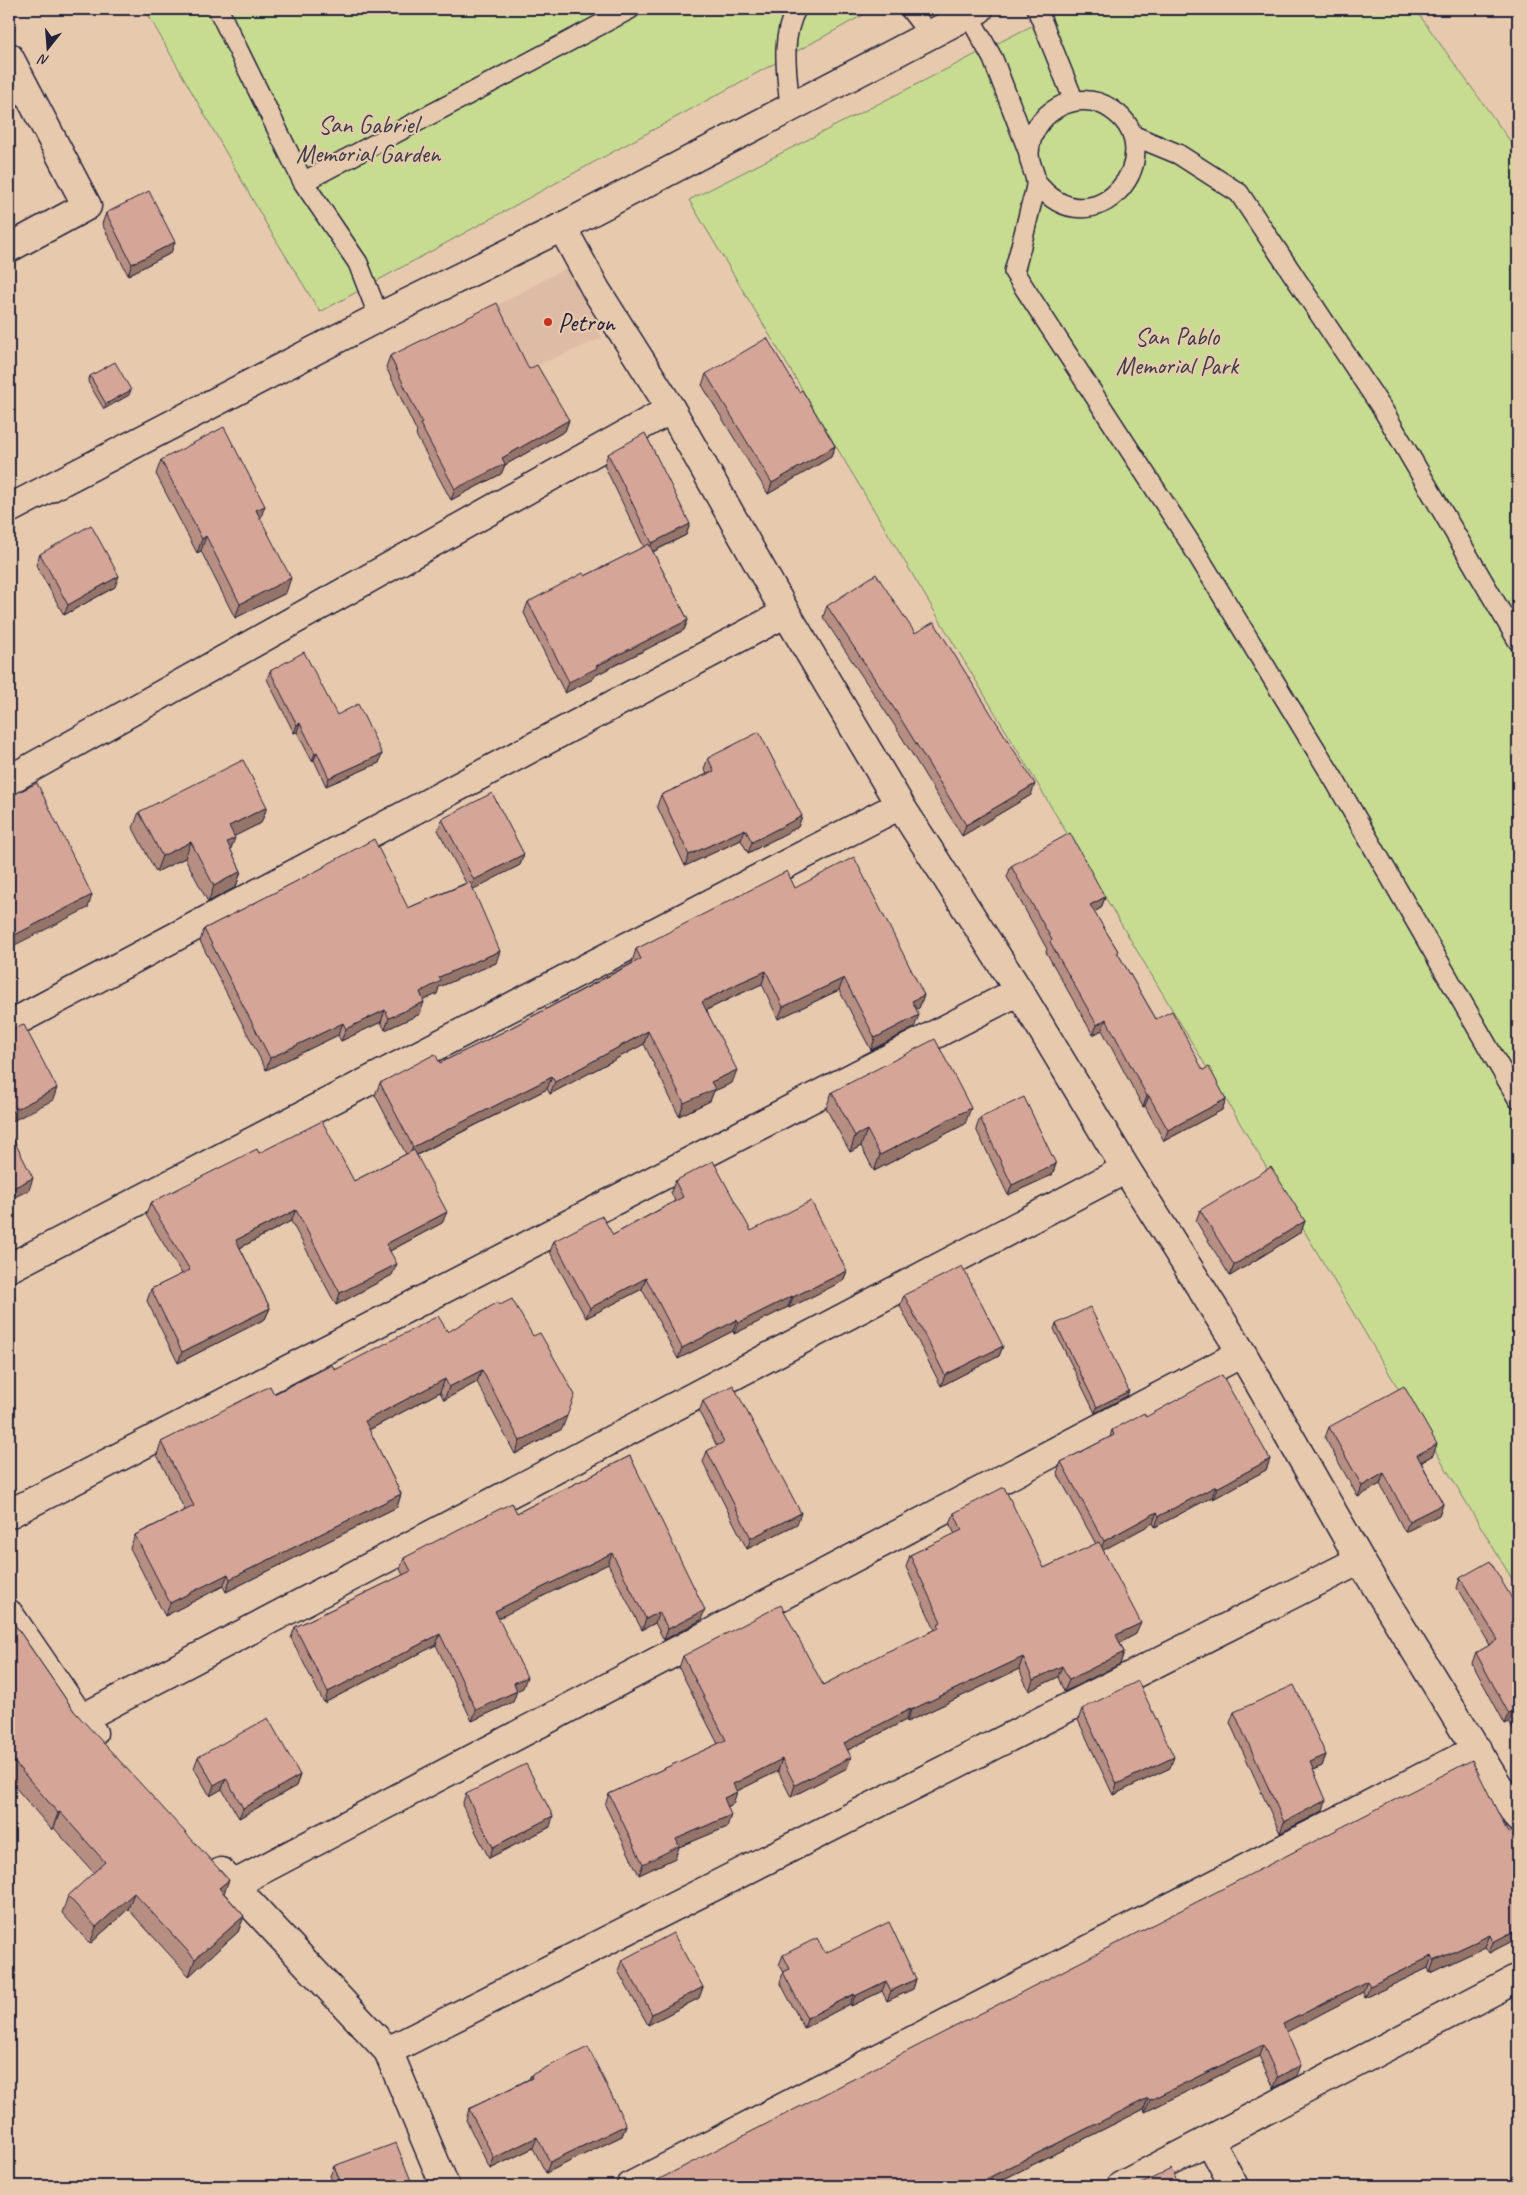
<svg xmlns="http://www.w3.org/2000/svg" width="1527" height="2195" viewBox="0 0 1527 2195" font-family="Caveat,sans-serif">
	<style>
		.built { fill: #debba5 }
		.green { fill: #c7dc91; stroke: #747f66 }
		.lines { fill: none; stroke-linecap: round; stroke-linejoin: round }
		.service-casing { stroke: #22223b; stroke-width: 22 }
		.minor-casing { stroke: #22223b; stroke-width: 31 }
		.tertiary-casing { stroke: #22223b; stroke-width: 31 }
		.service { stroke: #e7c9ae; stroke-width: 19 }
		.minor { stroke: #e7c9ae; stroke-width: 28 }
		.tertiary { stroke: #e7c9ae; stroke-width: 28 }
		.wall { fill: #b78f82; stroke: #22223b }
		.shaded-wall { fill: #95746a; stroke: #22223b }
		.building { fill: #d5a697; stroke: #22223b }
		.poi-dot { fill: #c8321e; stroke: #e7c9ae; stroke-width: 2 }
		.labels { text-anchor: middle; stroke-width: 4.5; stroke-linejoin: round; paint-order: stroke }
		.park-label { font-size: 25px; fill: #3b3e48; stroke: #e7c9ae }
		.poi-label { font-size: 25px; fill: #22223b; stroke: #e7c9ae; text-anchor: start }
	</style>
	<rect width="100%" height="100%" fill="#e7c9ae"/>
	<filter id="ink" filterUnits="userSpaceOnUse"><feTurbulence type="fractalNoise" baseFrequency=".02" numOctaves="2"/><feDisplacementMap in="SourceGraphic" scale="10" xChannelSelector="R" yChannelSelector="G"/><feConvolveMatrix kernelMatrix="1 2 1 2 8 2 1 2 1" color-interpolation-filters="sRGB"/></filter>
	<g filter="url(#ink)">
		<path class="built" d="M570,266L602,338L522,372L494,307Z"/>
		<path class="green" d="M145,9H874L320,312L268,227Z
			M1065,9H1415L1518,152V1589L689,200Z"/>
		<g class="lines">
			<g class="service-casing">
				<path id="service" d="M218,9L303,182L358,263L379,317
					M910,9L929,34
					M1037,9L1074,101
					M968,14L993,59L1029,153
					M790,107C787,73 780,40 796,9
					M1132,135L1178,154L1239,193L1383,410L1518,641
					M303,182L630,9
					M1036,182C1094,256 1176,152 1111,109C1077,86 1030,113 1029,154C1029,164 1036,174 1036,183C1036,191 1032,201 1030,209C1025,230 1020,251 1014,272L1189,541L1335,781L1518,1099"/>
			</g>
			<g class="minor-casing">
				<path id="minor" d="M9,57L87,206L9,248
					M562,227L596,290L671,409L786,613L900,805L1019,991L1126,1169L1242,1353L1360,1560L1518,1818
					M9,780L671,409
					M9,1025L786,613
					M9,1268L900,805
					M9,1514L1019,991
					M9,1614L81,1719L93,1733
					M81,1719L1126,1169
					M221,1872L388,2051L445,2186
					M233,1885L1242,1353
					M388,2051L1360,1560
					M1210,2141L1234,2186
					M631,2186L1477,1749
					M1121,2186L1518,1978"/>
			</g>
			<g class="tertiary-casing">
				<path id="tertiary" d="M9,509L379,317L562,227L979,9"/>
			</g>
			<use href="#service" class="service"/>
			<use href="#minor" class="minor"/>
			<use href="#tertiary" class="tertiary"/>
		</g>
		<path class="wall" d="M106,213L171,253L128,275L102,224Z
			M390,356L529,369L569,420L565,431L505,465L501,474L451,500L416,435L417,432L386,367Z
			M706,374L799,392L835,446L831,457L768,494L702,385Z
			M90,376L129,395L104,409L88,382Z
			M608,454L690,524L686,535L653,552L688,620L684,630L594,676L593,679L565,693L524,613L528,602L585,576L644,547L604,465Z
			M161,460L286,593L235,618L201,551L197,553L156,474Z
			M40,554L115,587L64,615L36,565Z
			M827,606L915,633L1031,795L962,836L895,726L823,617Z
			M270,671L337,715L382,754L379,763L326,786L314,760L312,761L297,732L294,733L267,679Z
			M708,758L802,816L798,827L748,853L741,840L685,866L657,806L661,795L707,774L704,769Z
			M267,807L261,823L234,836L230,849L241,871L236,887L208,902L185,858L156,872L133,828L139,812Z
			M442,819L524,854L520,865L473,889L496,963L439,987L437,994L423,1000L420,1014L385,1030L381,1022L341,1041L338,1035L266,1070L200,941L204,929L323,868L324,866L408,908L466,883L438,830Z
			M1011,866L1105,897L1101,908L1094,912L1118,951V954L1156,1019L1203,1070L1226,1099L1222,1110L1164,1141L1145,1106L1143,1107L1102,1030L1093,1035L1046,952L1047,949L1007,877Z
			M795,888L924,995L919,1008L916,1009L914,1028L871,1050L839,990L778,1019L762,984L735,996L707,1010L732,1083L714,1091L710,1101L679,1116L644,1044L550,1094L547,1089L417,1155L442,1223L390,1251L392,1275L336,1305L291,1221L240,1248L270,1308L265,1319L178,1363L147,1301L151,1289L182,1274L146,1215L150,1203L259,1153L354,1181L406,1154L375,1095L380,1083L440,1063L501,1033L632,963V962L636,949Z
			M832,1092L965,1124L874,1171L861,1146L850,1152L826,1108Z
			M980,1118L1056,1164L1052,1175L1008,1195L976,1129Z
			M675,1181L751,1231L847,1271L843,1281L789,1308L788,1307L734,1334L733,1331L678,1359L642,1289L586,1318L550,1252L554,1241L613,1235L675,1201L671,1192Z
			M1200,1210L1305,1221L1301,1232L1230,1276L1196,1221Z
			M904,1295L1003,1346L999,1356L941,1386L900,1306Z
			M1056,1324L1127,1396L1095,1413L1054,1329Z
			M448,1332L562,1429L515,1454L477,1382L444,1400L440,1392L369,1430L401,1494L397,1507L226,1592L223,1586L165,1616L130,1548L135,1535L185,1510L157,1455L161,1442L274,1394L335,1370Z
			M703,1401L797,1524L747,1549L703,1462L707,1451L717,1446L699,1412Z
			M1146,1417L1270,1459L1266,1470L1213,1499L1212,1497L1155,1527L1153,1523L1103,1550L1136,1634L1120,1643L1124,1652L1120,1664L1064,1692L1058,1677L1029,1691L1019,1669L907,1722L906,1720L848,1750L847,1768L791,1797L778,1771L737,1791L733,1804L727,1807V1827L679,1847L675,1858L639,1875L605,1805L609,1794L718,1744L679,1668L683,1656L823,1685L935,1630L906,1567L910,1555L955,1534L950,1525L954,1513L1044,1568L1096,1544L1057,1473L1061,1462L1110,1437L1112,1430Z
			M1329,1427L1433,1455L1421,1462L1443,1504L1439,1515L1405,1532L1380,1484L1358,1497L1325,1438Z
			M630,1456L701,1620L664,1640L655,1623L642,1630L608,1564L498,1618L523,1688L517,1690L513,1702L472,1721L436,1645L324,1703L291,1638L295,1627L403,1575L400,1569L404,1558L517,1513Z
			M1460,1578L1518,1609V1739L1509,1722L1505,1724L1472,1663L1476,1653L1490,1645L1457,1588Z
			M9,1616L74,1711L224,1893L244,1916L238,1932L189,1976L128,1909L90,1944L62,1913L68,1896L94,1873L54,1828L52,1830L9,1780Z
			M1082,1709L1170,1768L1113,1795L1078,1720Z
			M1234,1712L1326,1755L1322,1766L1313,1770L1323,1811L1280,1833L1230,1723Z
			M198,1757L300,1775L296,1786L239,1818L222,1789L210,1796L194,1768Z
			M1472,1760L1518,1938L1489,1953L1485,1947L1430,1973L1428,1968L1365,1998L1363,1992L1286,2032L1297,2076L1274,2088L1259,2056L1145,2112L1144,2109L990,2186Z
			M466,1794L550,1827L489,1858L462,1805Z
			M825,1953L916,1979L913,1989L887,2001L882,1991L851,2006L850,2004L804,2028L780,1982L783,1973L779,1965L783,1955Z
			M622,1960L703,1987L699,1998L648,2025L618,1971Z
			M531,2075L626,2125L622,2136L546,2173L533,2148L490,2169L466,2120L469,2109L529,2079Z
			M334,2166L413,2186H334L330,2176Z"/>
		<path class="shaded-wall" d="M175,242L171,253L128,275L132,264Z
			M131,390L129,395L104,409L106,404Z
			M569,420L565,431L505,465L501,474L451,500L455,489L502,458Z
			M835,446L831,457L768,494L772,483Z
			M265,506L260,520L256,510Z
			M690,524L686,535L648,554L652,543Z
			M206,536L201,551L197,553L202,539Z
			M119,576L115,587L64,615L68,605Z
			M291,578L286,593L235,618L240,604Z
			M688,620L684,630L594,676L593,679L565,693L569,682L596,666Z
			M300,723L297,732L294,733L297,725Z
			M317,752L314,760L312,761L315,753Z
			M382,754L379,763L326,786L329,778Z
			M1035,784L1031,795L962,836L966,825Z
			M267,807L261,823L223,842L229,826Z
			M802,816L798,827L748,853L752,842Z
			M745,829L741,840L685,866L689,855Z
			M235,838L229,854L227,842Z
			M191,842L185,858L156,872L162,856Z
			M524,854L520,865L470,891L474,880Z
			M241,871L236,887L208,902L214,886Z
			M92,895L88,908L9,948V938Z
			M1105,897L1101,908L1087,916L1090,905Z
			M500,951L496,963L439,987L437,994L415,1004L420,992L439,977Z
			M766,971L762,984L735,996L698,1014L702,1002L739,983Z
			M844,978L839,990L778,1019L783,1007Z
			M924,995L919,1008L907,1014L912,1001Z
			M424,1002L420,1014L385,1030L389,1018Z
			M385,1010L381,1022L341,1041L346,1029Z
			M919,1015L914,1028L871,1050L875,1038Z
			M1106,1019L1102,1030L1093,1035L1097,1025Z
			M343,1023L338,1035L266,1070L270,1058Z
			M648,1031L644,1044L550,1094L555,1082Z
			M737,1070L732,1083L714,1091L710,1101L679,1116L684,1103L711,1082Z
			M552,1077L547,1089L408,1159L413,1147Z
			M57,1088L53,1100L9,1123V1113Z
			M1147,1096H1149L1145,1106L1143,1107Z
			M1226,1099L1222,1110L1164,1141L1168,1130Z
			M971,1108L965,1124L874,1171L880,1155Z
			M867,1130L861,1146L850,1152L855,1136Z
			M1056,1164L1052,1175L1008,1195L1012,1185Z
			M33,1178L29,1190L9,1200V1190Z
			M296,1210L291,1221L232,1252L236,1240Z
			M447,1212L442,1223L382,1255L386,1244Z
			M1305,1221L1301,1232L1230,1276L1234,1265Z
			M397,1264L392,1275L336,1305L340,1293Z
			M847,1271L843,1281L789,1308L793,1297Z
			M646,1278L642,1289L586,1318L590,1308Z
			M792,1296L788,1307L734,1334L738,1323Z
			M270,1308L265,1319L178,1363L182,1352Z
			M737,1320L733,1331L678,1359L682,1348Z
			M1003,1346L999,1356L941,1386L945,1375Z
			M482,1370L477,1382L444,1400L449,1387Z
			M445,1379L440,1392L361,1434L365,1421Z
			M1129,1391L1127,1396L1095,1413L1097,1407Z
			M567,1416L562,1429L515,1454L520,1441Z
			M1437,1444L1433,1455L1413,1466L1417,1455Z
			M1270,1459L1266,1470L1213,1499L1217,1488Z
			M1384,1473L1380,1484L1358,1497L1362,1486Z
			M1216,1486L1212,1497L1155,1527L1159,1516Z
			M401,1494L397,1507L226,1592L230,1579Z
			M1443,1504L1439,1515L1405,1532L1409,1521Z
			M1157,1512L1153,1523L1100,1552L1104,1541Z
			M801,1513L797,1524L747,1549L751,1538Z
			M612,1553L608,1564L491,1622L495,1611Z
			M228,1574L223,1586L165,1616L170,1603Z
			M705,1610L701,1620L664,1640L668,1629Z
			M659,1612L655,1623L642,1630L646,1619Z
			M1141,1623L1136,1634L1112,1647L1116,1635Z
			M440,1634L436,1645L324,1703L328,1692Z
			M1124,1652L1120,1664L1064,1692L1069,1680Z
			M1023,1657L1019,1669L907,1722L911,1710Z
			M1062,1666L1058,1677L1029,1691L1033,1680Z
			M527,1677L523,1688L510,1694L514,1683Z
			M517,1691L513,1702L472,1721L476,1710Z
			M910,1709L906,1720L840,1754L844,1743Z
			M1513,1712L1509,1722L1505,1724L1509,1714Z
			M1326,1755L1322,1766L1306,1773L1310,1762Z
			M851,1757L847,1768L791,1797L795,1785Z
			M1174,1757L1170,1768L1113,1795L1117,1784Z
			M782,1759L778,1771L729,1795L733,1784Z
			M300,1775L296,1786L239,1818L243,1808Z
			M226,1778L222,1789L210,1796L214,1785Z
			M737,1792L733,1804L720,1810L724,1798Z
			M1326,1800L1323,1811L1280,1833L1284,1822Z
			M60,1812L54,1828L52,1830L58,1813Z
			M731,1815L727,1827L679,1847L675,1858L639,1875L643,1864L676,1839Z
			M553,1816L550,1827L489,1858L493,1847Z
			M229,1880L223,1896L219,1888Z
			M134,1893L128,1909L90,1944L96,1927Z
			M244,1916L238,1932L189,1976L195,1959Z
			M1518,1929V1938L1489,1953L1493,1942Z
			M1490,1935L1485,1947L1430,1973L1434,1961Z
			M1432,1956L1428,1968L1365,1998L1370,1986Z
			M916,1979L913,1989L887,2001L891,1991Z
			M886,1981L882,1991L851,2006L855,1996Z
			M1367,1981L1363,1992L1279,2036L1283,2024Z
			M703,1987L699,1998L648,2025L652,2014Z
			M854,1994L850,2004L804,2028L807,2018Z
			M1263,2045L1259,2056L1145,2112L1150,2100Z
			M1301,2065L1297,2076L1274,2088L1278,2077Z
			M1148,2098L1144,2109L990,2186H972Z
			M626,2125L622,2136L546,2173L550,2162Z
			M537,2137L533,2148L490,2169L494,2158Z"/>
		<path class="building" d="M9,102L12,107L9,108Z
			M149,191L175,242L132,264L106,213Z
			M497,303L529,369L537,365L569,420L502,458L505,464L455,489L420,424L422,423L390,356Z
			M767,338L799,392L802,390L835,446L772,483L706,374Z
			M115,362L131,390L106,404L90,376Z
			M224,427L265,506L256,510L291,578L240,604L206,536L202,539L161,460Z
			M645,433L690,524L652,543L608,454Z
			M91,525L119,576L68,605L40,554Z
			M649,544L688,620L596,666L597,668L569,682L528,602L583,573L585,576Z
			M876,574L915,633L934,622L1035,784L966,825L899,716L827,606Z
			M304,652L337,715L358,704L382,754L329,778L317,752L315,753L300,723L297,725L270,671Z
			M759,732L802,816L752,842L745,829L689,855L661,795L714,771L708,758Z
			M243,760L267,807L229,826L235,838L227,842L241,871L214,886L191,842L162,856L139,812Z
			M37,783L92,895L9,938V797Z
			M492,793L524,854L474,880L442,819Z
			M1070,833L1105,897L1090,905L1118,951L1117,952L1156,1019L1172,1011L1203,1070L1209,1067L1226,1099L1168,1130L1149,1096H1147L1106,1019L1097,1025L1050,942L1052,940L1011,866Z
			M374,839L408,908L470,882L500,951L439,977L441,981L420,992L424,1002L389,1018L385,1010L346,1029L343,1023L270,1058L204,929L324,867V866Z
			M854,857L924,995L912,1001L919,1015L875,1038L844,978L783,1007L766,971L739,983L702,1002L737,1070L711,1082L715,1089L684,1103L648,1031L555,1082L552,1077L413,1147L380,1083L435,1054L440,1063L501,1033L641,959L636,949L787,871L795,888Z
			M24,1025L57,1088L9,1113V1028L12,1029Z
			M935,1039L971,1108L880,1155L867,1130L855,1136L832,1092Z
			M1024,1097L1056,1164L1012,1185L980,1118Z
			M322,1121L354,1181L414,1150L447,1212L386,1244L397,1264L340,1293L296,1210L236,1240L270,1308L182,1352L151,1289L190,1270L150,1203L257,1149L259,1153Z
			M9,1131L33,1178L9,1190Z
			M713,1161L751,1231L811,1201L847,1271L793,1297L792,1296L738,1323L737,1320L682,1348L646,1278L590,1308L554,1241L602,1216L613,1235L683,1197L675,1181Z
			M1271,1167L1305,1221L1234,1265L1200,1210Z
			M962,1266L1003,1346L945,1375L904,1295Z
			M512,1299L533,1336L540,1333L575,1395L567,1416L520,1441L482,1370L449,1387L445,1379L365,1421L401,1494L230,1579L228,1574L170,1603L135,1535L194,1506L161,1442L270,1386L274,1394L332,1365L335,1370L438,1316L448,1332L498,1302L500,1305Z
			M1090,1307L1107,1342H1106L1129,1391L1097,1407L1056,1324Z
			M1222,1375L1270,1459L1217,1488L1216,1486L1159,1516L1157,1512L1104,1541L1061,1462L1114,1435L1112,1430L1144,1413L1146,1417Z
			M733,1385L801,1513L751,1538L707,1451L724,1442L703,1401Z
			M1404,1386L1437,1444L1417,1455L1443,1504L1409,1521L1384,1473L1362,1486L1329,1427Z
			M630,1456L705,1610L668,1629L659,1612L646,1619L612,1553L495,1611L527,1677L514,1683L517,1691L476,1710L440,1634L328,1692L295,1627L411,1571L404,1558L457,1530L512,1503L517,1513Z
			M1004,1487L1044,1568L1099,1542L1141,1623L1116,1635L1124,1652L1069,1680L1062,1666L1033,1680L1023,1657L911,1710L910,1709L844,1743L851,1757L795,1785L782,1759L733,1784L737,1792L724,1798L731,1815L676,1839L679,1846L643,1864L609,1794L726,1740L683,1656L781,1605L823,1685L884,1653L939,1628L938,1624L941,1622L910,1555L962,1530L954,1513Z
			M1490,1561L1518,1609V1722L1513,1712L1509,1714L1476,1653L1498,1640L1460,1578Z
			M9,1616L74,1711L229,1880L219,1888L244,1916L195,1959L134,1893L96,1927L68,1896L105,1862L60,1812L58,1813L9,1756Z
			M1138,1681L1174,1757L1117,1784L1082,1709Z
			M1294,1685L1326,1755L1310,1762L1326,1800L1284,1822L1234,1712Z
			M268,1718L300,1775L243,1808L226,1778L214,1785L198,1757Z
			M1472,1760L1508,1833L1517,1828L1518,1830V1929L1493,1942L1490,1935L1434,1961L1432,1956L1370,1986L1367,1981L1283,2024L1301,2065L1278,2077L1263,2045L1150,2100L1148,2098L972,2186H646Z
			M526,1764L553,1816L493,1847L466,1794Z
			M889,1922L916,1979L891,1991L886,1981L855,1996L854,1994L807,2018L783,1972L790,1969L783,1955L817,1938L825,1953Z
			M673,1933L703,1987L652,2014L622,1960Z
			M588,2047L626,2125L550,2162L537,2137L494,2158L469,2109L532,2078L531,2075Z
			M396,2143L413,2186H342L334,2166Z
			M1171,2169L1180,2186H1140L1139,2185Z
			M1198,2182L1200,2186H1190Z"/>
	</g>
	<circle class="poi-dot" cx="548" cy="322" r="5"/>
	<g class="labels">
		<g class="park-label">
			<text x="368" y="133">San Gabriel<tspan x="368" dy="29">Memorial Garden</tspan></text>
			<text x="1177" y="345">San Pablo<tspan x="1177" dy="29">Memorial Park</tspan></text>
		</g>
		<g class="poi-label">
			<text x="558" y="331">Petron</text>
		</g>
	</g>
	<rect width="1527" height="2195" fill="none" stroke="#e7c9ae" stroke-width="30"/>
	<rect x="15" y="15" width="1497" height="2165" fill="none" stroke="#22223b" stroke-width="2" filter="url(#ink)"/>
	<g transform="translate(48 48) rotate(197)" stroke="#e7c9ae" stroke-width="4" paint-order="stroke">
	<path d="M0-4L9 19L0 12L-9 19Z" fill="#22223b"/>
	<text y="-8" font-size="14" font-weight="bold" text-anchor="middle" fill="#22223b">N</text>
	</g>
</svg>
